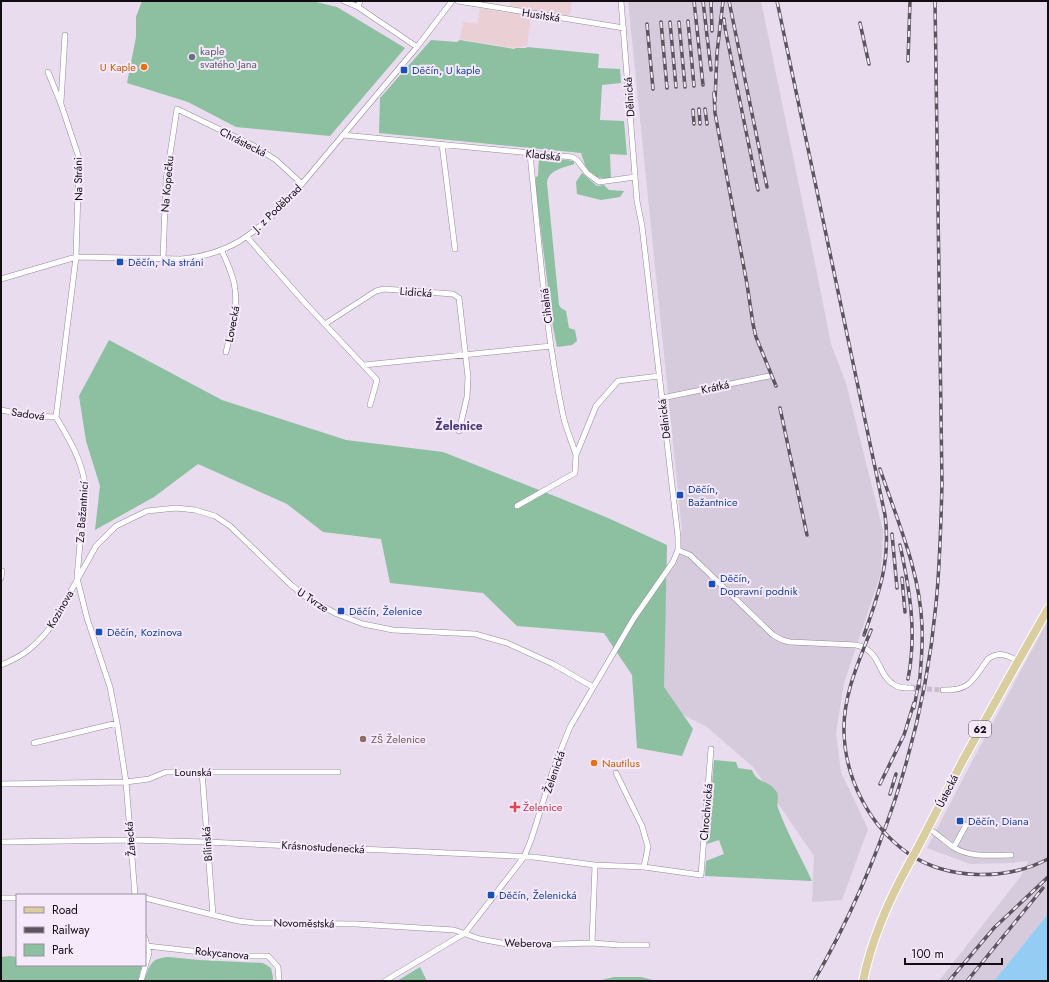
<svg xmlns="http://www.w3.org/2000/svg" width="1049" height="982" viewBox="0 0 1049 982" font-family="Jost,sans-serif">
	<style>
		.commercial { fill: #eacfd4 }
		.industrial { fill: #d6cadd }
		.green { fill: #8cc0a0 }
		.water { fill: #94cdf4 }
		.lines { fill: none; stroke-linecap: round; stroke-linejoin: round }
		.minor-tunnel { stroke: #c8bdcd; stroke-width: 5; stroke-dasharray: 5 2.5; stroke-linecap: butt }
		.minor-casing { stroke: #95899a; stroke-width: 6 }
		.primary-casing { stroke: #fff; stroke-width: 10 }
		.minor { stroke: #fff; stroke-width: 5 }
		.primary { stroke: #dacd9f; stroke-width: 8 }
		.rail-casing { stroke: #5c5560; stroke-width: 3.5 }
		.rail { stroke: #f5e9fb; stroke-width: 2; stroke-dasharray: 6; stroke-linecap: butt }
		.primary-bridge-casing { stroke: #fff; stroke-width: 10; stroke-linecap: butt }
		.primary-bridge { stroke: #dacd9f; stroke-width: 8 }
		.worship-dot { fill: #6b7280; stroke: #f5e9fb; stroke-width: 1.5 }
		.food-dot { fill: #e8710a; stroke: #f5e9fb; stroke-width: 1.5 }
		.transit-dot { fill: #1a4fb4; stroke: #f5e9fb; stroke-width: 1.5 }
		.education-dot { fill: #8d6e63; stroke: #f5e9fb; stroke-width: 1.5 }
		.health-dot { fill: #e0444e; stroke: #f5e9fb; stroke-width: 1.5 }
		.labels { text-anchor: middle; stroke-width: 4; stroke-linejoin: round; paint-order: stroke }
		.shield { fill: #f5e9fb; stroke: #554f59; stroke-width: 1 }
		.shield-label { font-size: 10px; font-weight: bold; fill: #110d13 }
		.street-label { font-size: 11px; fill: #110d13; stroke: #f5e9fb }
		.worship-label { font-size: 11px; fill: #5b616d; stroke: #f5e9fb; text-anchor: start }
		.food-label { font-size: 11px; fill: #c56008; stroke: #f5e9fb; text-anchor: end }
		.transit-label { font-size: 11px; fill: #164399; stroke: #f5e9fb; text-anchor: start }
		.education-label { font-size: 11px; fill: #785e54; stroke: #f5e9fb; text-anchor: start }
		.health-label { font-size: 11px; fill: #be3a42; stroke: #f5e9fb; text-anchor: start }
		.neighbourhood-label { font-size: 12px; font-weight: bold; fill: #4a3f7c; stroke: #f5e9fb }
	</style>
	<rect width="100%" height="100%" fill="#e8dcee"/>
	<path class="commercial" d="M511,1H572L570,15L532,11L527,46L515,48L460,39L463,22L478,24L480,8L508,13Z"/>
	<path class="industrial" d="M628,1H761L816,268L831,344L846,383L883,530L881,573L844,683L836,733L841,772L868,829L842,900L812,902L814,856L753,767L707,727L658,702L666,580L682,531Z
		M1048,620V914L994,981H939L1021,876L1028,861L1012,863L970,864L927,848L967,771Z"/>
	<path class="green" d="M142,1H312L337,7L405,48L330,136L236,127L188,102L127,83L136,37V17Z
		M431,40L457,42L460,40L514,49L516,48H526L527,47L599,54L598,68L620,69L621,83L602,85L600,120L624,121L627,155L610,154L611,179C588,177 588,174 581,153L379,133L380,98Z
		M539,157L574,161V164C563,168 548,170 547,183L559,305L561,308L566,311L569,328L575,330L577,341L572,345L557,347L553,327L535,184L536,177L538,176Z
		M582,173L597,186L604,185L609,190L624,191L620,197L601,200L577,194L576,182Z
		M109,340L222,400L346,440L443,452L562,499L608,518L667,545L664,687L693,729L682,756L637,748L632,675L604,633L517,626L483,593L390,583L381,539L323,532L287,504L198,464L154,497L95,530L100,486L86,441L79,396Z
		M714,760L736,762L738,768L752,770C757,784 769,780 776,791C780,795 776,803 778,808C787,833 801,857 812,881L705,876L706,861L724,854L719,840L707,844Z
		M10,956L17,957V965H142L138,981H1V957Z
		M169,957L199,960L263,963L271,968L273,977V981H144C150,965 150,958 169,957Z
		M420,967L427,981H397Z
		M614,977H641L657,981H597Z"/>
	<path class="water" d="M1048,914V981H994Z"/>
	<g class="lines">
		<path class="minor-tunnel" d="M912,688L943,690"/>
		<g class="minor-casing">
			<path id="minor" d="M344,1L358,7L417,47
				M458,1L624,28
				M621,1L637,201L642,226L678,537V550L690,555L773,635L782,640L790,642L856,645C881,650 877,674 893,684C898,688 905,688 912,688
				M358,7L360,1
				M48,72L61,104L79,158L76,257L56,417C69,439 82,460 85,485L77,578L87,618L110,687L117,723L126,782L135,895
				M61,102L65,35
				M343,135L572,157L577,160L587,173L599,182L635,177
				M442,144L455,249
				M530,154C539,241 545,329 563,415C566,429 572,442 576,455
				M247,237L305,303L377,380L370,405
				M222,251C227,263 234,276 235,289C238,310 231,332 226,352
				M163,259L166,180L177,109L254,146L276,160L302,184
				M1,279L76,257L181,259C229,255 252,235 285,204L417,47L452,1
				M325,324L376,291L384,289L453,294L459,298L468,377L467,397L459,431
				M364,365L551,346
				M662,398L769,376
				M1,410L31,416L56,417
				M517,506L575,473L576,455L596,406L618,381L659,376
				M1,578L2,571
				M1,665C24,656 37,645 52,625L96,546L116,526L147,511L176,508L195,510L215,516L230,526L290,584L307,598L337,614L363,624L393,630L475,634L507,643L553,664L593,687
				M943,690C971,691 973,679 988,659C999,651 1007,655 1018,661
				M34,743L117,723
				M202,772L213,915
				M616,773L642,826L648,847L644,867
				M1,784L126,782L149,779L166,772H338
				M928,828C937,834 945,841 953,847C970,858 992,855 1011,855
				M1,842L130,840L207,842L494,855L533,857L595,865L644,867L701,875L711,749
				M954,847L966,825
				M1,898H17
				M145,898L213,915L238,921L255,923L356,924L454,930L480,939L507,944L527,945L592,943L619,945H647
				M592,943L595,865
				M147,946L236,956H268L278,967L279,981
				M141,981L149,953L145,938
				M385,981L465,933L524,857L531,840L554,767L570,727L634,618L673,562L678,550"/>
		</g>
		<g class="primary-casing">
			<path id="primary" d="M916,851L962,762L1007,681L1048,609
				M863,981C872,937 889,899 911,860"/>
		</g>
		<use href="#minor" class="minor"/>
		<use href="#primary" class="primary"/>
		<g class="rail-casing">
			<path id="rail" d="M694,1L703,85
				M703,1L711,70
				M711,1L712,31
				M723,1L717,53L715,101L714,93L715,113L747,284L753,324L756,337L776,386
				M729,1L767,187
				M777,1L885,515C891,561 879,593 864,635
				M724,19L725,28L758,190
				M688,21L694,86
				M661,22L667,88
				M670,22L676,87
				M679,22L685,87
				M860,23L869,64
				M647,24L653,89
				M908,61L910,1
				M699,109L700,124
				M705,109L707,124
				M693,110L694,124
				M780,408L807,535
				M880,469C897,520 920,571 922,626C923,646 921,667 919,687
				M892,534L897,588
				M900,545C910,591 917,633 908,679
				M902,578L905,612
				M871,630C858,663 843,696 844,732C845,779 870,827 909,854C948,880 1006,881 1048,859
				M914,708L919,681
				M880,784L904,735L914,703
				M890,794L896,774
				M814,981C880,866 924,736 936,604C940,564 941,524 942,483L935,1
				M949,981L994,928L1048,877
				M967,981L1043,888"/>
		</g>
		<use href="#rail" class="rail"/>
		<g class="primary-bridge-casing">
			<path id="primary-bridge" d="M911,860L916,851"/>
		</g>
		<use href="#primary-bridge" class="primary-bridge"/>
	</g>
	<circle class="worship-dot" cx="192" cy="57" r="4"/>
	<g class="food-dot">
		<circle cx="144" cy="67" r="4"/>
		<circle cx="594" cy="763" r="4"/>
	</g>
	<g class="transit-dot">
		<rect x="400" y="66" width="8" height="8" rx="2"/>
		<rect x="116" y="258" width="8" height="8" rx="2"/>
		<rect x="676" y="491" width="8" height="8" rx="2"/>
		<rect x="708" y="580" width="8" height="8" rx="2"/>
		<rect x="337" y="607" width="8" height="8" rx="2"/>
		<rect x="95" y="628" width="8" height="8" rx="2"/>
		<rect x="956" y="817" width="8" height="8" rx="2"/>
		<rect x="487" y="891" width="8" height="8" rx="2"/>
	</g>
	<circle class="education-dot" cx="363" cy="739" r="4"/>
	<path class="health-dot" d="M513 801h4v4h4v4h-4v4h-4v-4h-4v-4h4z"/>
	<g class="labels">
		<rect class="shield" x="969" y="721" width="22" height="16" rx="3"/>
		<g class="shield-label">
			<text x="980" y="733">62</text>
		</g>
		<g class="street-label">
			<text transform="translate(541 15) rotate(9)" y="4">Husitská</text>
			<text transform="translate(629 97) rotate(-94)" y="4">Dělnická</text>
			<text transform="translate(243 142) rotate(27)" y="4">Chrástecká</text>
			<text transform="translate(543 155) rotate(6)" y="4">Kladská</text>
			<text transform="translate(78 179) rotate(-91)" y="4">Na Stráni</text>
			<text transform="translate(167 184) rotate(-85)" y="4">Na Kopečku</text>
			<text transform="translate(277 208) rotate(-44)" y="4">J. z Poděbrad</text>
			<text transform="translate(416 292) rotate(4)" y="4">Lidická</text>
			<text transform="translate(546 306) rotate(-97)" y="4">Cihelná</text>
			<text transform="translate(232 324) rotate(-79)" y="4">Lovecká</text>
			<text transform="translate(715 387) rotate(-12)" y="4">Krátká</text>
			<text transform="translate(28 414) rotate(8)" y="4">Sadová</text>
			<text transform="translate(664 419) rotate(-97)" y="4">Dělnická</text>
			<text transform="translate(82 512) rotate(-86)" y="4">Za Bažantnicí</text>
			<text transform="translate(313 600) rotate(33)" y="4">U Tvrze</text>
			<text transform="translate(60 609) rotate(-60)" y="4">Kozinova</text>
			<text x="193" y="776">Lounská</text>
			<text transform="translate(554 772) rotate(-71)" y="4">Želenická</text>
			<text transform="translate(947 791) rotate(-63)" y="4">Ústecká</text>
			<text transform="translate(706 812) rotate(-85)" y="4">Chrochvická</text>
			<text transform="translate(130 839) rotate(-95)" y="4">Žatecká</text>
			<text transform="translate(207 844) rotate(-94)" y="4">Bílinská</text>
			<text transform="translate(323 847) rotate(3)" y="4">Krásnostudenecká</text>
			<text transform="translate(304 923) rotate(1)" y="4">Novoměstská</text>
			<text transform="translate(528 943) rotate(1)" y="4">Weberova</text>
			<text transform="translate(222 953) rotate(5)" y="4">Rokycanova</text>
		</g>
		<g class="worship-label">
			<text x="200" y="55">kaple<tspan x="200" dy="13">svatého Jana</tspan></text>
		</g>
		<g class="food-label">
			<text x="136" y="71">U Kaple</text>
			<text x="602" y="767" text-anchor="start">Nautilus</text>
		</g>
		<g class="transit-label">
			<text x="412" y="74">Děčín, U kaple</text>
			<text x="128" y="266">Děčín, Na stráni</text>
			<text x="688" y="493">Děčín,<tspan x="688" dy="13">Bažantnice</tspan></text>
			<text x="720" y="582">Děčín,<tspan x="720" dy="13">Dopravní podnik</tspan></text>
			<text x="349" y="615">Děčín, Želenice</text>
			<text x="107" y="636">Děčín, Kozinova</text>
			<text x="968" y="825">Děčín, Diana</text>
			<text x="499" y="899">Děčín, Želenická</text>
		</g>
		<g class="education-label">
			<text x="371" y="743">ZŠ Želenice</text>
		</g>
		<g class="health-label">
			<text x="523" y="811">Želenice</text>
		</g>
		<g class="neighbourhood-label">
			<text x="459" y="430">Želenice</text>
		</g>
	</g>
	<rect width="1049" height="982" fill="none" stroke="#110d13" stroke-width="4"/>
	<rect x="16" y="894" width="130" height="72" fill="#f5e9fb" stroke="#9a919e"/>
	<rect x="24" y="907" width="20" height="6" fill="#dacd9f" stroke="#9a919e"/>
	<text x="52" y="914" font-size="12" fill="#110d13">Road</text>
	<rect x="24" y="927" width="20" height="6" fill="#5c5560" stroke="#9a919e"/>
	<text x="52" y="934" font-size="12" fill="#110d13">Railway</text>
	<rect x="24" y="944" width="20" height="12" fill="#8cc0a0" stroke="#9a919e"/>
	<text x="52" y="954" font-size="12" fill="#110d13">Park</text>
	<path d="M905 958v6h97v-6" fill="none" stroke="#110d13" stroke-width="2"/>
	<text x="911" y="958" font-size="12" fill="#110d13" stroke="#f5e9fb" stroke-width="3" paint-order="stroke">100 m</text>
</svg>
